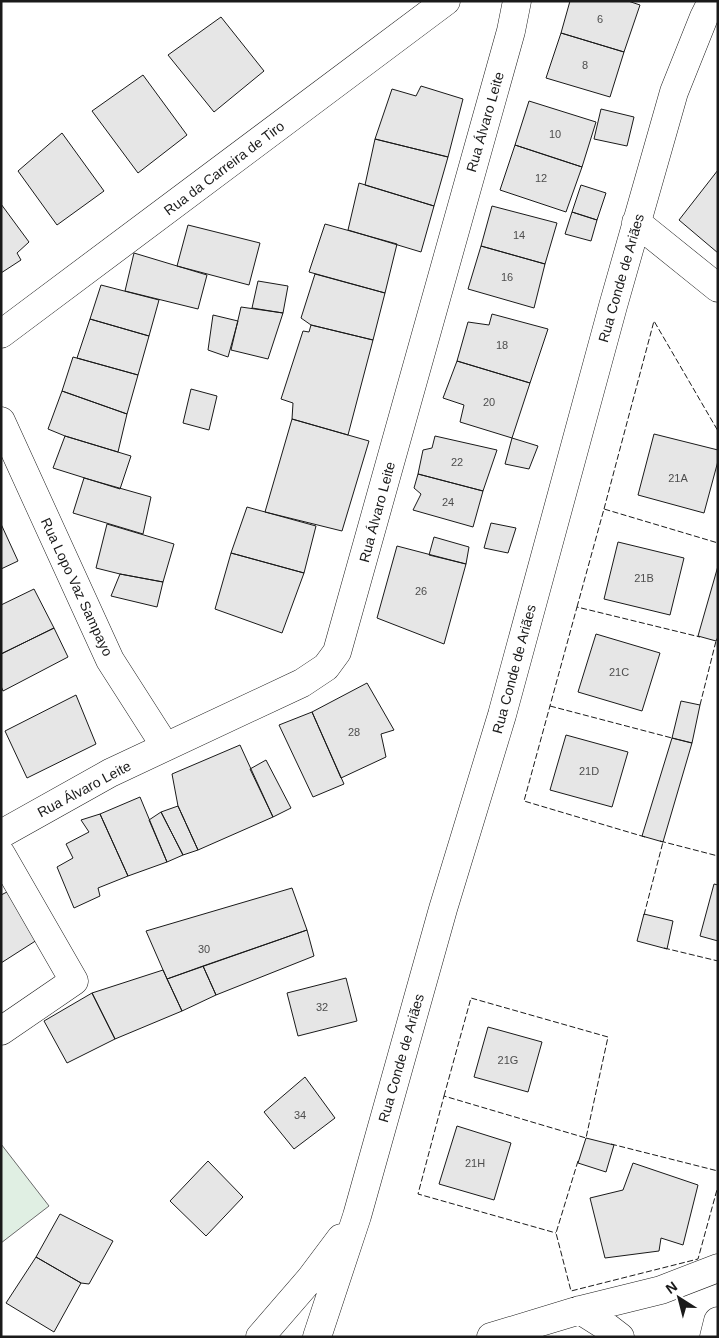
<svg xmlns="http://www.w3.org/2000/svg" width="719" height="1338" viewBox="0 0 719 1338" font-family="Arial,sans-serif">
	<style>
		.green { fill: #e0efe3; stroke: #6a6a6a }
		.building { fill: #e6e6e6; stroke: #1a1a1a }
		.lines { fill: none; stroke-linecap: round; stroke-linejoin: round }
		.minor-casing { stroke: #1a1a1a; stroke-width: 29 }
		.minor { stroke: #fff; stroke-width: 28 }
		.fence { stroke: #1a1a1a; stroke-width: 1; stroke-dasharray: 6 2.5; stroke-linecap: butt }
		.labels { text-anchor: middle; stroke-width: 4; stroke-linejoin: round; paint-order: stroke }
		.number-label { font-size: 11px; fill: #4d4d4d }
		.street-label { font-size: 14px; fill: #1a1a1a; stroke: #fff }
	</style>
	<rect width="100%" height="100%" fill="#fff"/>
	<path class="green" d="M1,1144L49,1206L1,1243Z"/>
	<path class="building" d="M570,1H628L640,5L624,52L561,33Z
		M221,17L264,71L214,112L168,55Z
		M561,33L624,52L610,97L546,78Z
		M143,75L187,135L138,173L92,111Z
		M421,86L463,99L448,157L375,139L392,89L416,96Z
		M529,101L596,122L582,167L515,145Z
		M601,109L634,117L627,146L594,139Z
		M62,133L104,191L57,225L18,171Z
		M375,139L448,157L434,206L365,185Z
		M515,145L582,167L566,212L500,190Z
		M718,170V253L679,220Z
		M359,183L434,206L421,252L348,230Z
		M581,185L606,193L597,220L572,212Z
		M1,204L29,242L17,253L21,260L1,273Z
		M492,206L557,223L545,264L481,246Z
		M572,212L597,220L591,241L565,234Z
		M325,224L397,244L385,293L309,272Z
		M188,225L260,243L249,285L177,266Z
		M481,246L545,264L534,308L468,289Z
		M134,253L207,275L198,309L125,291Z
		M315,274L385,293L373,340L311,325L301,318Z
		M258,281L288,286L283,313L252,308Z
		M101,285L159,300L149,336L90,319Z
		M241,307L283,313L268,359L231,350Z
		M492,314L548,329L530,383L457,361L468,322L489,325Z
		M213,315L238,321L228,357L208,350Z
		M90,319L149,336L138,375L77,358Z
		M311,325L373,340L348,435L292,419L293,403L281,399L303,331L309,332Z
		M73,357L138,375L127,414L62,391Z
		M457,361L530,383L512,438L460,422L464,405L443,398Z
		M191,389L217,396L209,430L183,423Z
		M62,391L127,414L118,452L65,436L48,429Z
		M292,419L369,441L342,531L265,512Z
		M654,434L718,450V461L704,513L638,495Z
		M65,436L131,456L120,489L53,468Z
		M435,436L497,450L483,491L418,474L423,450L432,448Z
		M512,438L538,446L529,469L505,464Z
		M418,474L483,491L473,527L413,510L421,494L414,488Z
		M84,478L151,497L143,534L73,513Z
		M247,507L316,526L304,573L231,553Z
		M491,523L516,528L508,553L484,548Z
		M1,524L18,561L1,569Z
		M107,524L174,544L163,582L120,574L96,568Z
		M434,537L469,547L466,564L429,555Z
		M618,542L684,558L670,615L604,599Z
		M397,546L466,564L444,644L377,618Z
		M231,553L304,573L282,633L215,609Z
		M718,566V637L716,641L698,636Z
		M120,574L163,582L157,607L111,596Z
		M34,589L54,628L1,654V605Z
		M54,628L68,657L3,691L1,686V654Z
		M596,634L660,653L642,711L578,692Z
		M367,683L394,730L381,734L386,757L341,778L312,712Z
		M76,695L96,744L27,778L5,731Z
		M681,701L700,705L692,743L672,738Z
		M312,712L344,784L313,797L279,725Z
		M566,735L628,752L612,807L550,790Z
		M672,738L692,743L663,842L642,836Z
		M240,745L273,817L198,850L178,806L172,774Z
		M266,760L291,808L273,817L250,769Z
		M140,797L167,862L128,876L100,814Z
		M178,806L198,850L183,855L161,812Z
		M161,812L183,855L167,862L149,820Z
		M100,814L128,876L98,888L100,896L74,908L57,867L73,858L66,844L89,832L81,820Z
		M714,884L718,885V941L700,936Z
		M292,888L307,930L167,979L146,931Z
		M9,891L37,940L1,963V895Z
		M644,914L673,921L667,949L637,941Z
		M307,930L314,956L216,995L203,966Z
		M203,966L216,995L182,1011L167,979Z
		M163,970L182,1011L115,1039L92,993Z
		M346,978L357,1021L298,1036L287,993Z
		M92,993L115,1039L67,1063L44,1021Z
		M488,1027L542,1042L528,1092L474,1077Z
		M305,1077L335,1118L294,1149L264,1112Z
		M457,1126L511,1143L494,1200L439,1184Z
		M586,1138L614,1145L606,1172L578,1163Z
		M208,1161L243,1197L206,1236L170,1201Z
		M633,1163L698,1185L683,1245L661,1238L659,1251L605,1258L590,1198L623,1190Z
		M60,1214L113,1241L89,1284L81,1283L36,1257Z
		M36,1257L81,1283L54,1332L6,1303Z"/>
	<g class="lines">
		<g class="minor-casing">
			<path id="minor" d="M636,222L718,288
				M1,334L446,1
				M1,421L110,660L165,746
				M1,834L110,773L302,683L326,667L337,652L511,31L517,1
				M1,854L74,981L1,1031
				M580,1310L607,1327L620,1337
				M260,1337L311,1278L341,1238
				M317,1337L357,1216L443,909L502,715L613,306L674,92L704,17L712,1
				M491,1337L580,1310L661,1290L718,1268
				M714,1337L718,1321"/>
		</g>
		<use href="#minor" class="minor"/>
		<path class="fence" d="M604,509L654,321L718,431
			M577,607L604,509L718,543
			M700,705L716,641H715
			M550,706L672,738
			M645,837L524,801L577,607L700,637
			M660,841L718,856
			M644,915L663,842
			M664,948L718,961
			M444,1096L471,998L608,1037L586,1138L444,1096L418,1194L556,1233
			M611,1144L718,1171
			M578,1161L556,1233L571,1291L698,1259L718,1186"/>
	</g>
	<g class="labels">
		<g class="number-label">
			<text x="600" y="23">6</text>
			<text x="585" y="69">8</text>
			<text x="555" y="138">10</text>
			<text x="541" y="182">12</text>
			<text x="519" y="239">14</text>
			<text x="507" y="281">16</text>
			<text x="502" y="349">18</text>
			<text x="489" y="406">20</text>
			<text x="457" y="466">22</text>
			<text x="678" y="482">21A</text>
			<text x="448" y="506">24</text>
			<text x="644" y="582">21B</text>
			<text x="421" y="595">26</text>
			<text x="619" y="676">21C</text>
			<text x="354" y="736">28</text>
			<text x="589" y="775">21D</text>
			<text x="204" y="953">30</text>
			<text x="322" y="1011">32</text>
			<text x="508" y="1064">21G</text>
			<text x="300" y="1119">34</text>
			<text x="475" y="1167">21H</text>
		</g>
		<g class="street-label">
			<text transform="translate(485 122) rotate(-74)" y="5">Rua Álvaro Leite</text>
			<text transform="translate(224 168) rotate(-37)" y="5">Rua da Carreira de Tiro</text>
			<text transform="translate(621 278) rotate(-74)" y="5">Rua Conde de Ariães</text>
			<text transform="translate(377 512) rotate(-75)" y="5">Rua Álvaro Leite</text>
			<text transform="translate(77 587) rotate(65)" y="5">Rua Lopo Vaz Sampayo</text>
			<text transform="translate(514 669) rotate(-75)" y="5">Rua Conde de Ariães</text>
			<text transform="translate(84 789) rotate(-28)" y="5">Rua Álvaro Leite</text>
			<text transform="translate(401 1058) rotate(-74)" y="5">Rua Conde de Ariães</text>
		</g>
	</g>
	<rect width="719" height="1338" fill="none" stroke="#1a1a1a" stroke-width="5"/>
	<g transform="translate(679 1298) rotate(324)" stroke="#ffffff" stroke-width="4" paint-order="stroke">
	<path d="M0-4L9 19L0 12L-9 19Z" fill="#1a1a1a"/>
	<text y="-8" font-size="14" font-weight="bold" text-anchor="middle" fill="#1a1a1a">N</text>
	</g>
</svg>
